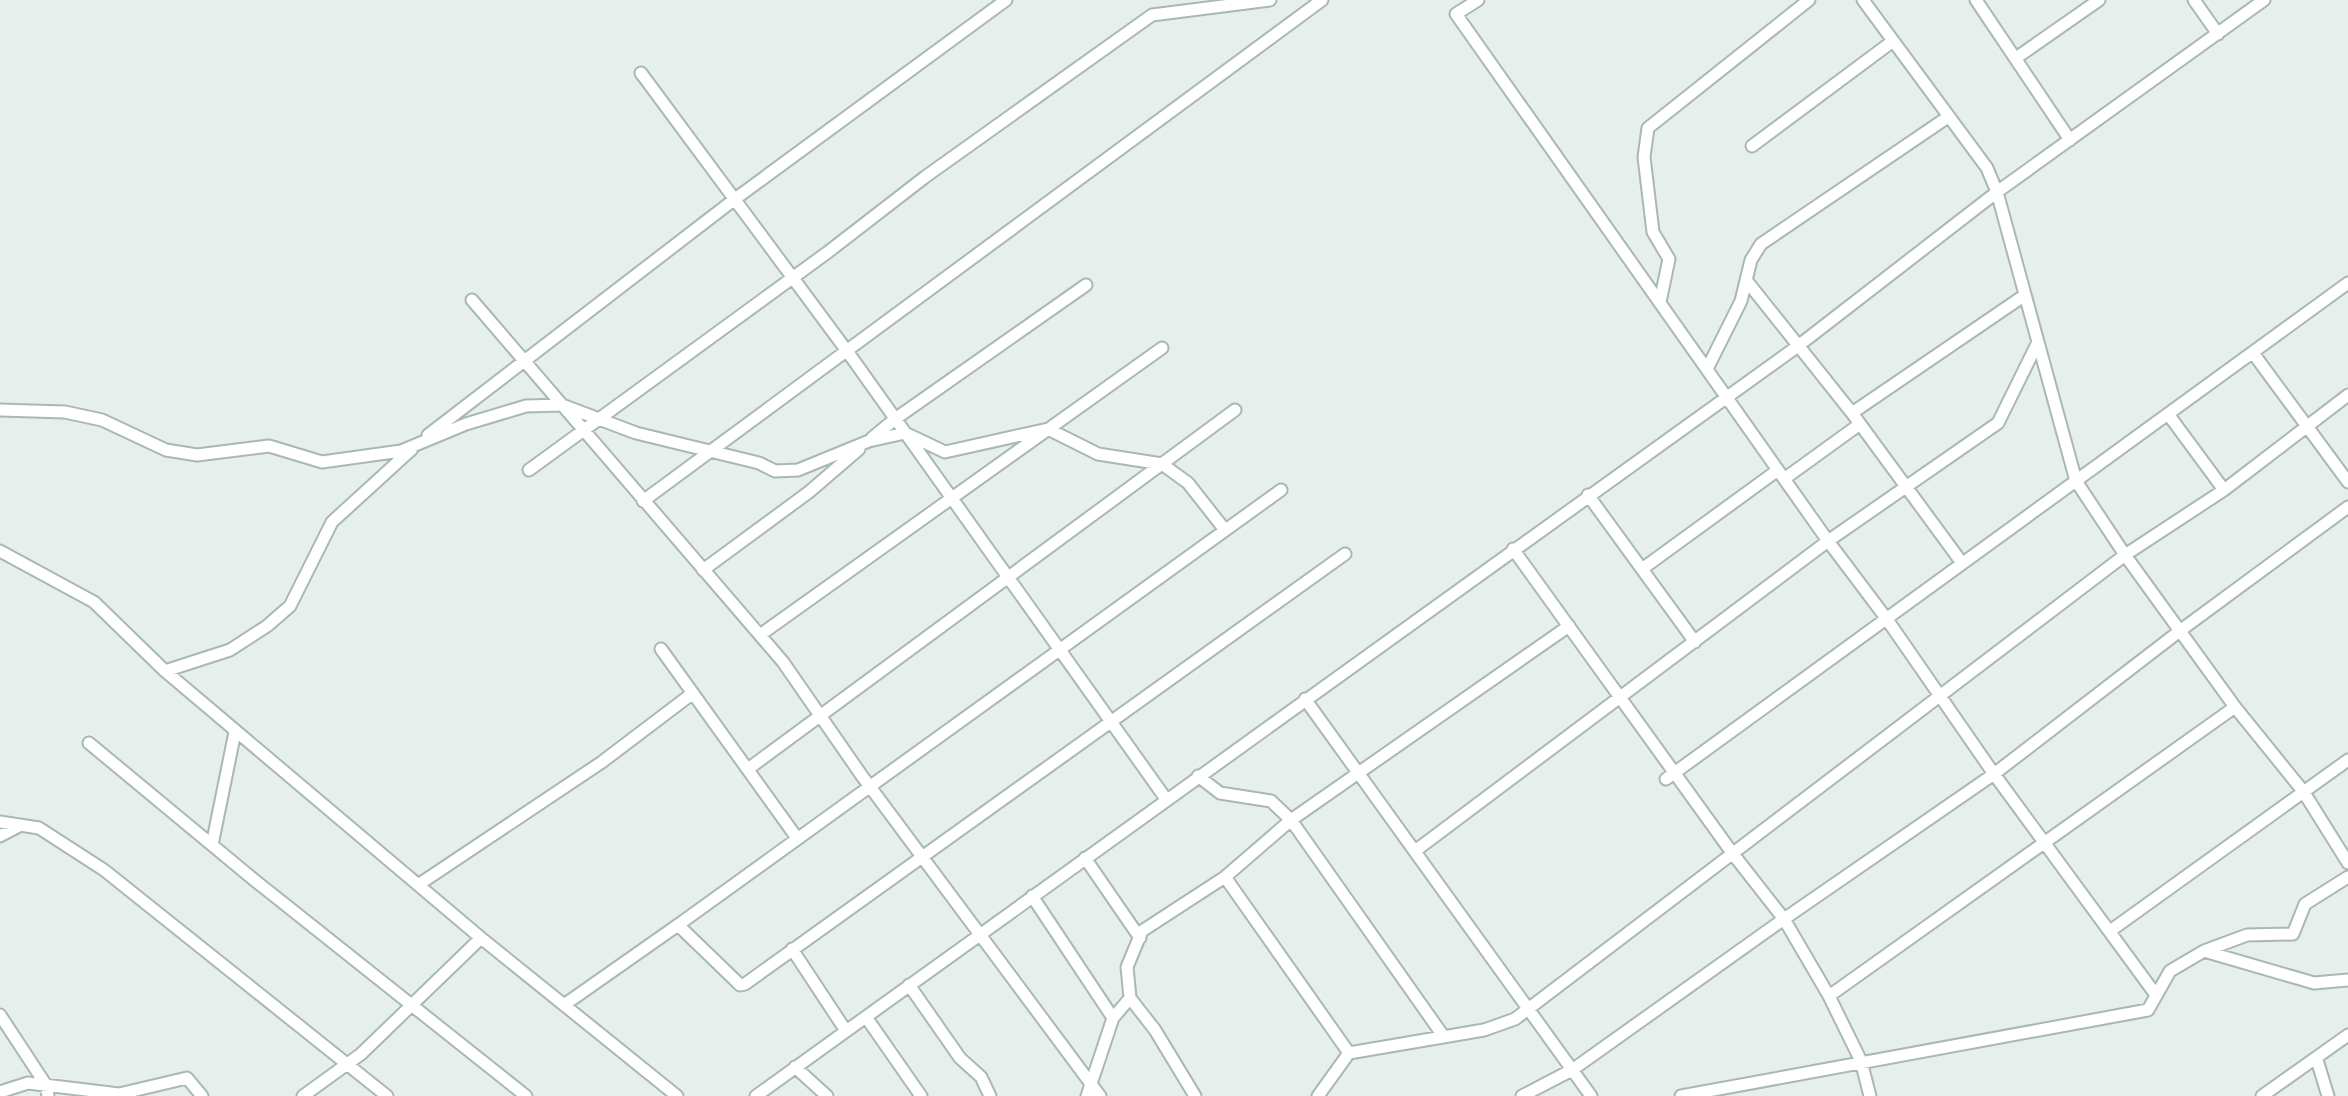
<svg xmlns="http://www.w3.org/2000/svg" width="2348" height="1096" viewBox="0 0 2348 1096" font-family="'Fira Sans',sans-serif">
	<style>
		.lines { fill: none; stroke-linecap: round; stroke-linejoin: round }
		.street-casing { stroke: #a8b8b2; stroke-width: 15 }
		.street { stroke: #fff; stroke-width: 11 }
	</style>
	<rect width="100%" height="100%" fill="#e6efeb"/>
	<g class="lines">
		<g class="street-casing">
			<path id="street" d="M1478,0L1456,14L1828,541L1886,618L1994,774L2156,995
				M1863,0L1987,168L1997,192L2076,481L2125,555L2235,707L2303,791L2348,863
				M1976,0L2070,140
				M2194,0L2218,34
				M2016,58L2099,0
				M641,73L847,351L1166,799
				M1752,146L1893,41
				M1746,280L1852,413L1962,563
				M472,300L783,662L862,776L1100,1096
				M1660,302L1669,259L1653,232L1644,157L1648,128L1809,0
				M2253,353L2348,482
				M1707,369L1741,301L1751,260L1761,244L1948,117
				M0,410L65,412L102,420L166,450L197,455L269,446L322,462L401,451L466,424L526,406L562,405L636,433L759,463L775,471L798,470L869,441L905,433L945,452L1048,429L1098,454L1162,464L1188,483L1225,530
				M1852,413L2025,295
				M2168,414L2224,490
				M428,435L735,199L1006,0
				M872,438L895,419L1086,285
				M529,470L828,252L925,177L1152,15L1270,0
				M1784,479L1860,424
				M1588,495L1695,642
				M643,501L1322,0
				M1513,549L1733,854L1784,919L1829,996L1861,1061L1870,1096
				M0,551L94,602L165,671L481,938
				M1642,569L1778,470
				M703,570L809,492L859,449
				M760,635L1162,348
				M661,649L797,838
				M165,671L230,650L267,626L290,606L332,522L412,449
				M1305,699L1591,1096
				M89,743L253,879L526,1096
				M748,769L1235,410
				M1198,776L1220,793L1271,801L1291,820L1444,1037
				M1666,779L2348,283
				M0,822L39,828L104,870L387,1096
				M0,836L19,826
				M212,845L235,732
				M1415,851L1828,541L1998,423L2038,342
				M1085,858L1140,938
				M1225,877L1349,1053L1484,1030L1515,1019L2125,555L2224,490L2348,395
				M418,885L602,762L693,693
				M1032,896L1113,1018
				M678,925L1281,490
				M2110,931L2348,760
				M792,949L846,1031
				M2204,951L2247,935L2293,934L2305,904L2348,877
				M909,985L960,1058L981,1077L990,1096
				M1829,996L2235,707
				M564,1005L678,925L736,981L740,985L745,984L1345,554
				M0,1015L46,1085L48,1096
				M866,1017L921,1096
				M2317,1060L2328,1096
				M795,1067L827,1096
				M0,1092L28,1083L119,1094L187,1078L202,1096
				M303,1096L361,1054L481,938L677,1096
				M756,1096L1798,346L1997,192L2264,0
				M1087,1096L1113,1018L1130,998
				M1195,1096L1155,1030L1130,998L1127,967L1142,931L1225,877L1291,820L1569,626
				M1318,1096L1349,1053
				M1522,1096L1572,1070L1784,919L1994,774L2181,630L2348,507
				M1681,1096L2148,1010L2170,971L2204,951L2314,983L2348,980
				M2262,1096L2348,1035"/>
		</g>
		<use href="#street" class="street"/>
	</g>
</svg>
